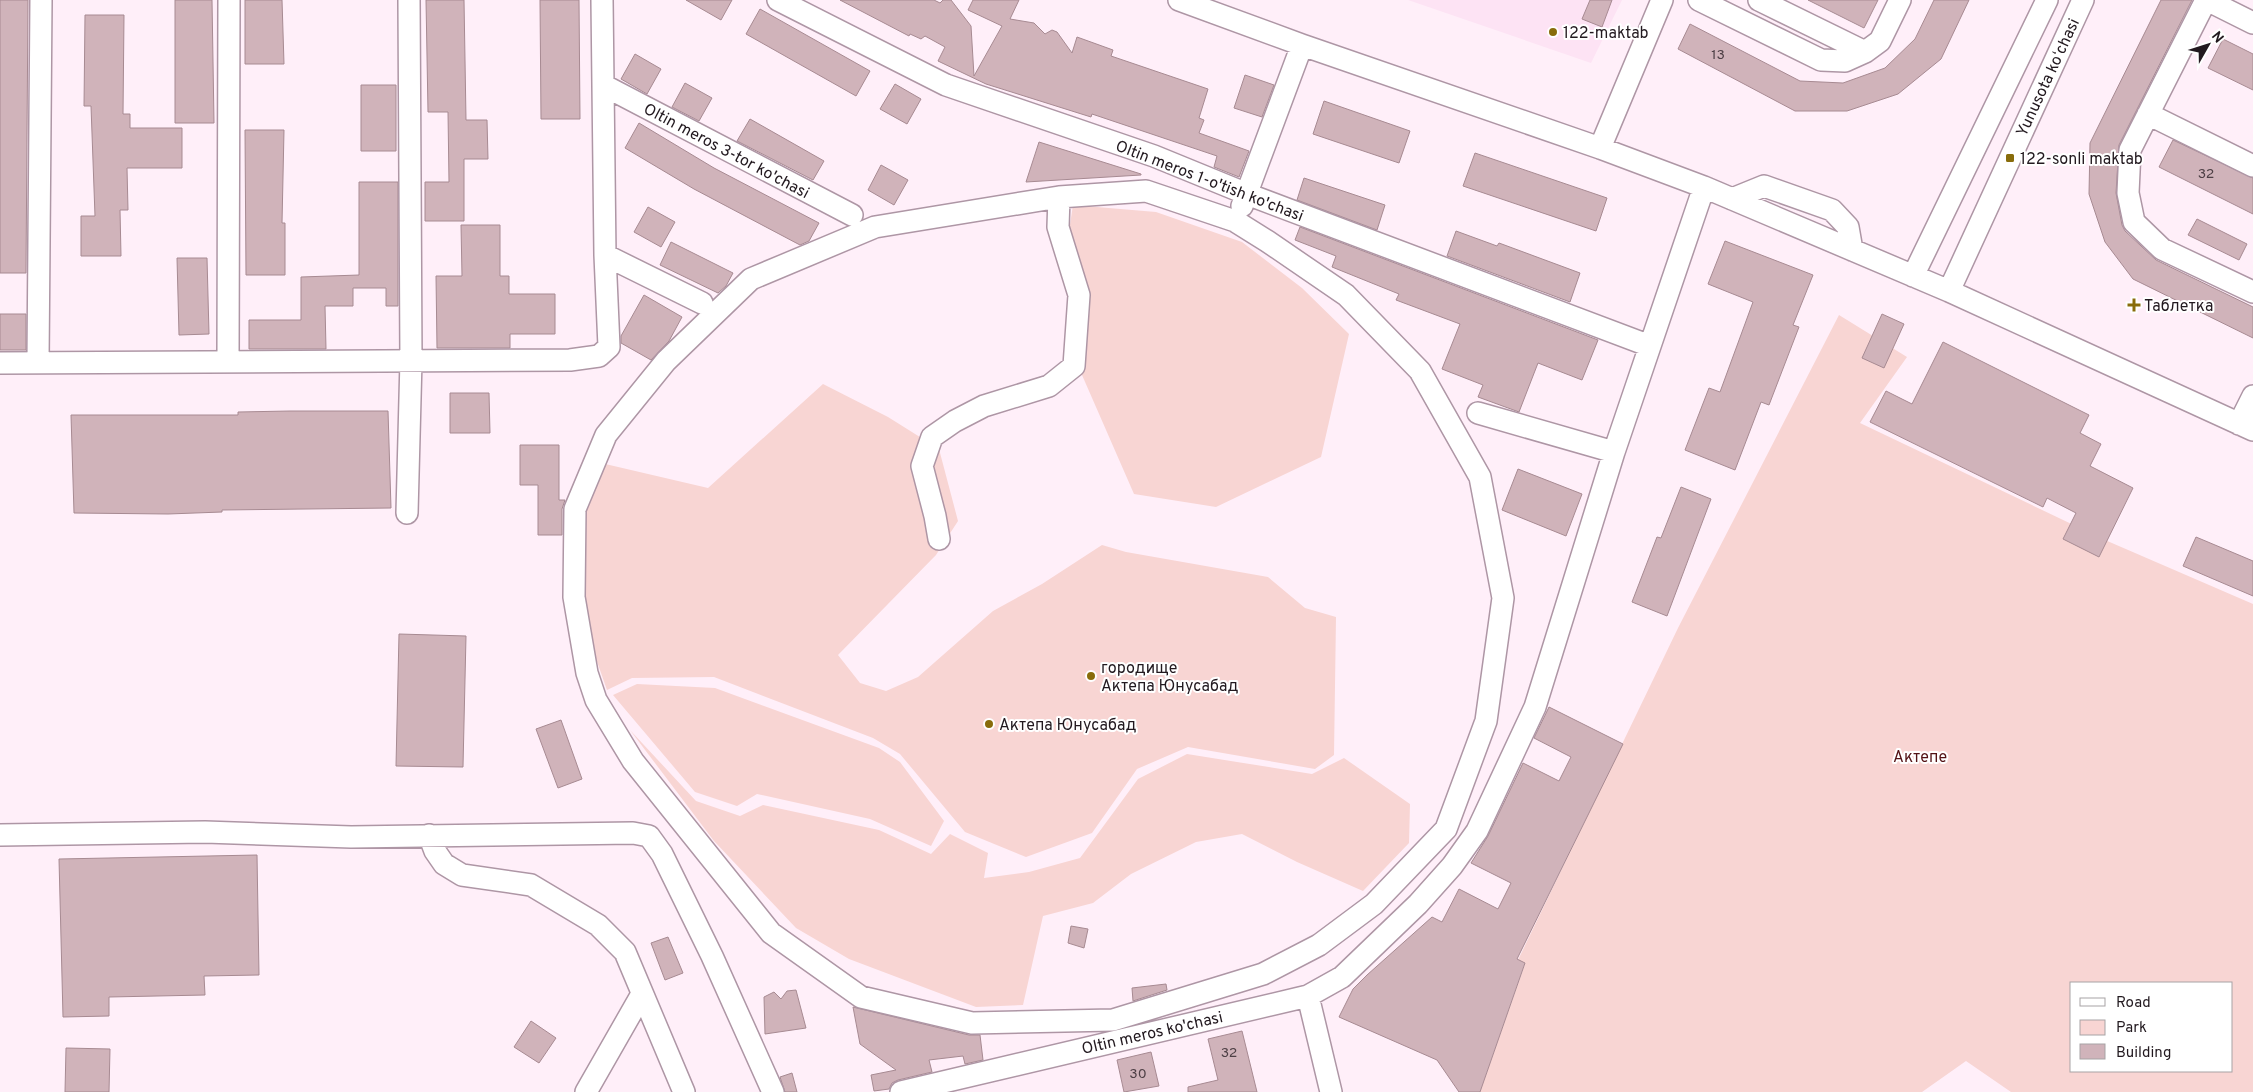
<svg xmlns="http://www.w3.org/2000/svg" width="2253" height="1092" viewBox="0 0 2253 1092" font-family="Overpass,sans-serif">
	<style>
		.built { fill: #fde3f4 }
		.green { fill: #f8d5d3; fill-rule: evenodd }
		.building { fill: #d0b3ba; stroke: #a78a92 }
		.lines { fill: none; stroke-linecap: round; stroke-linejoin: round }
		.minor-casing { stroke: #ae96a5; stroke-width: 24 }
		.minor { stroke: #fff; stroke-width: 21 }
		.poi-dot { fill: #886c0b; stroke: #fff; stroke-width: 2 }
		.labels { text-anchor: middle; stroke-width: 4; stroke-linejoin: round; paint-order: stroke }
		.number-label { font-size: 14px; fill: #4e4046 }
		.poi-label { font-size: 16px; fill: #22191f; stroke: #fff; text-anchor: start }
		.street-label { font-size: 16px; fill: #22191f; stroke: #fff }
		.park-label { font-size: 16px; fill: #531215; stroke: #fff }
	</style>
	<rect width="100%" height="100%" fill="#ffeff9"/>
	<path class="built" d="M1408,0H1622L1591,63Z"/>
	<path class="green" d="M1073,205L1156,212L1242,242L1302,288L1349,334L1321,457L1216,507L1134,494L1082,375L1090,307L1069,231Z
		M1839,315L1907,357L1860,423L2105,540L2253,604V1092H2011L1966,1061L1922,1092H1480L1525,964L1518,960L1678,628ZM2072,983H2232V1071H2072Z
		M823,384L888,417L939,449L958,521L936,555L838,655L860,683L886,691L918,677L993,611L1042,584L1102,545L1126,552L1268,577L1305,608L1336,617L1334,755L1315,769L1188,747L1137,769L1092,833L1026,857L965,832L900,754L873,738L714,677L632,678L607,690L587,633L582,566L583,516L601,463L708,488Z
		M637,684L715,688L879,748L900,762L944,821L931,846L870,819L757,794L737,806L695,792L613,695Z
		M630,730L696,801L740,816L763,805L879,830L931,854L950,834L988,853L984,878L1029,872L1080,858L1138,779L1187,754L1312,774L1344,758L1410,804L1409,843L1363,891L1297,862L1242,834L1196,842L1131,874L1093,903L1043,916L1023,1005L976,1007L849,959L796,928L714,841Z"/>
	<path class="building" d="M0,0H28L26,273H0Z
		M175,0H212L214,123H175Z
		M245,0H282L284,64H245Z
		M426,0H464L466,120H487L488,159H464V221H425V182H449L448,112H428Z
		M540,0H579L580,119H541Z
		M686,0H732L721,20Z
		M840,0H934L940,3L943,0H951L971,26L974,76L1002,26L968,10L973,0H1019L1010,19L1034,23L1045,34L1052,30L1057,32L1072,53L1077,37L1113,50L1111,56L1208,89L1199,118L1204,120L1199,133L1249,151L1239,177L1214,167L1217,156L1092,114L1091,117L986,84L938,61L945,47L925,36L921,39L910,34L909,36Z
		M1590,0H1612L1602,27L1582,19Z
		M1808,0H1878L1864,28Z
		M1934,0H1969L1941,59L1898,94L1847,111H1795L1678,49L1690,24L1800,81L1843,83L1885,68L1915,39Z
		M2161,0H2192L2119,145L2116,193L2122,225L2125,231L2156,260L2253,307V338L2133,279L2105,242L2089,194L2090,143Z
		M760,9L870,71L856,96L746,34Z
		M85,15H124L123,114H130V128H182V168H127L128,210H120L121,256H81V216H95L91,106H84Z
		M2223,39L2253,54V90L2208,68Z
		M635,54L661,69L647,94L621,79Z
		M1245,75L1274,85L1262,117L1234,108Z
		M685,83L712,98L699,121L672,107Z
		M895,84L921,99L907,124L880,109Z
		M361,85H396V151H361Z
		M1324,101L1410,131L1399,163L1313,134Z
		M750,119L824,161L813,180L737,141Z
		M639,123L714,168L819,223L809,241L800,245L694,189L625,148Z
		M245,130H284L282,223H285V275H246Z
		M2173,140L2253,178V214L2159,167Z
		M1039,142L1141,174V175L1026,182Z
		M1475,153L1607,198L1596,231L1463,186Z
		M881,165L908,180L894,205L868,190Z
		M1304,178L1385,205L1377,230L1297,200Z
		M359,182H398V306H386V288H353V306H325L326,349H249V320H301V277L359,275Z
		M648,207L675,222L661,247L634,232Z
		M2197,219L2247,244L2239,260L2188,235Z
		M461,225H500V276H509V294H555V334H510V348H437L436,276H462Z
		M1300,227L1598,340L1582,380L1538,363L1519,412L1478,397L1483,385L1442,369L1460,324L1396,300L1399,294L1332,267L1336,256L1295,240Z
		M1456,231L1497,246L1499,243L1580,273L1570,302L1447,256Z
		M1725,241L1813,275L1793,325L1799,327L1769,405L1761,402L1735,470L1685,450L1709,388L1720,392L1753,302L1708,284Z
		M671,242L733,273L726,286L718,293L660,265Z
		M177,258H207L209,334L179,335Z
		M644,295L682,317L669,341L651,360L621,343V336Z
		M0,314H26V350H0Z
		M1882,314L1904,324L1884,368L1862,358Z
		M1943,342L2089,415L2080,433L2101,444L2090,466L2133,488L2099,557L2063,539L2076,513L2047,498L2043,507L1870,422L1886,391L1912,404Z
		M450,393H489L490,433H450Z
		M290,411H388L391,508L222,510V512L168,514L74,513L71,415H238V412Z
		M520,445H559V500H565L562,509V535H538V485H520Z
		M1518,469L1582,494L1566,536L1502,510Z
		M1681,487L1711,499L1667,616L1632,602L1657,537L1661,538Z
		M2196,537L2253,561V596L2183,566Z
		M399,634L466,636L463,767L396,766Z
		M1549,707L1623,744L1517,959L1525,963L1480,1092H1459L1437,1060L1339,1017L1353,989L1367,975L1432,917L1442,922L1459,889L1498,909L1511,883L1471,863L1488,836L1523,763L1559,781L1571,757L1534,738Z
		M561,720L582,779L558,788L536,729Z
		M257,855L259,975L204,976L205,995L109,997V1016L63,1017L59,859Z
		M1071,926L1088,929L1084,948L1068,943Z
		M668,937L683,973L665,980L651,943Z
		M1166,984L1167,990L1133,1001L1132,988Z
		M796,990L806,1028L765,1034L764,997L774,992L781,999L787,991Z
		M853,1007L969,1035H980L983,1060L965,1064L963,1056L929,1060L932,1072L898,1080L892,1083L889,1089L874,1091L871,1075L896,1070L860,1044Z
		M531,1021L556,1038L539,1063L514,1047Z
		M1242,1031L1257,1092H1188V1087L1218,1080L1208,1039Z
		M66,1048L110,1049L109,1092H65Z
		M1151,1052L1159,1086L1124,1092L1117,1060Z
		M792,1073L797,1092H785L780,1077Z"/>
	<g class="lines">
		<g class="minor-casing">
			<path id="minor" d="M602,0L605,255L702,303
				M778,0L946,85L1154,156L1247,194L1650,346
				M1179,0L1302,45L1600,148L1704,187L1949,291L2253,430
				M1699,0L1821,60L1845,61L1865,52L1880,41L1900,0
				M1759,0L1865,52
				M2206,0L2130,150L2128,193L2134,222L2162,249L2253,292
				M2207,0L2253,23
				M603,85L852,215
				M2148,114L2253,166
				M1600,148L1662,0
				M1146,191L1235,221L1267,241L1346,295L1420,371L1480,477L1503,598L1486,721L1446,829L1374,904L1319,945L1263,974L1113,1020L972,1023L861,997L771,933L633,761L596,700L587,673L574,597L575,509L606,435L666,361L751,279L875,227L1059,197Z
				M1732,199L1764,186L1832,210L1848,227L1852,250
				M1242,206L1302,45
				M1913,276L2047,0
				M1949,291L2083,0
				M228,361L229,0
				M38,362L41,0
				M0,363L570,360L599,356L609,347L605,255
				M1478,413L1614,452
				M2239,424L2253,396
				M407,513L411,360L409,0
				M939,539L935,516L922,466L932,437L955,421L984,406L1049,386L1074,366L1079,295L1058,227L1059,197
				M0,835L205,832L351,837L633,833L649,836L662,854L712,956L773,1092
				M429,835L435,851L444,864L462,875L531,885L598,925L625,952L684,1092
				M1308,996L1331,1092
				M586,1092L642,994
				M901,1092L1308,996L1342,977L1418,904L1452,866L1477,831L1535,707L1614,452L1704,187"/>
		</g>
		<use href="#minor" class="minor"/>
	</g>
	<g class="poi-dot">
		<circle cx="1553" cy="32" r="5"/>
		<rect x="2005" y="153" width="10" height="10" rx="2.5"/>
		<path d="M2131.5 297.5h5v5h5v5h-5v5h-5v-5h-5v-5h5z"/>
		<circle cx="1091" cy="676" r="5"/>
		<circle cx="989" cy="724" r="5"/>
	</g>
	<g class="labels">
		<g class="number-label">
			<text x="1718" y="59">13</text>
			<text x="2206" y="178">32</text>
			<text x="1229" y="1057">32</text>
			<text x="1138" y="1078">30</text>
		</g>
		<g class="poi-label">
			<text x="1563" y="38">122-maktab</text>
			<text x="2020" y="164">122-sonli maktab</text>
			<text x="2144" y="311">Таблетка</text>
			<text x="1101" y="673">городище<tspan x="1101" dy="18">Актепа Юнусабад</tspan></text>
			<text x="999" y="730">Актепа Юнусабад</text>
		</g>
		<g class="street-label">
			<text transform="translate(2047 77) rotate(-65)" y="6">Yunusota koʻchasi</text>
			<text transform="translate(727 150) rotate(28)" y="6">Oltin meros 3-tor ko'chasi</text>
			<text transform="translate(1210 180) rotate(21)" y="6">Oltin meros 1-o'tish ko'chasi</text>
			<text transform="translate(1152 1032) rotate(-13)" y="6">Oltin meros ko'chasi</text>
		</g>
		<g class="park-label">
			<text x="1920" y="762">Актепе</text>
		</g>
	</g>
	<rect x="2070" y="982" width="162" height="90" fill="#ffffff" stroke="#a7a3a5"/>
	<rect x="2080" y="998" width="25" height="8" fill="#ffffff" stroke="#a7a3a5"/>
	<text x="2116" y="1007" font-size="15" fill="#22191f">Road</text>
	<rect x="2080" y="1020" width="25" height="15" fill="#f8d5d3" stroke="#a7a3a5"/>
	<text x="2116" y="1032" font-size="15" fill="#22191f">Park</text>
	<rect x="2080" y="1044" width="25" height="15" fill="#d0b3ba" stroke="#a7a3a5"/>
	<text x="2116" y="1057" font-size="15" fill="#22191f">Building</text>
	<g transform="translate(2208 45) rotate(51)" stroke="#ffffff" stroke-width="4" paint-order="stroke">
	<path d="M0-4L9 19L0 12L-9 19Z" fill="#22191f"/>
	<text y="-8" font-size="14" font-weight="bold" text-anchor="middle" fill="#22191f">N</text>
	</g>
</svg>
